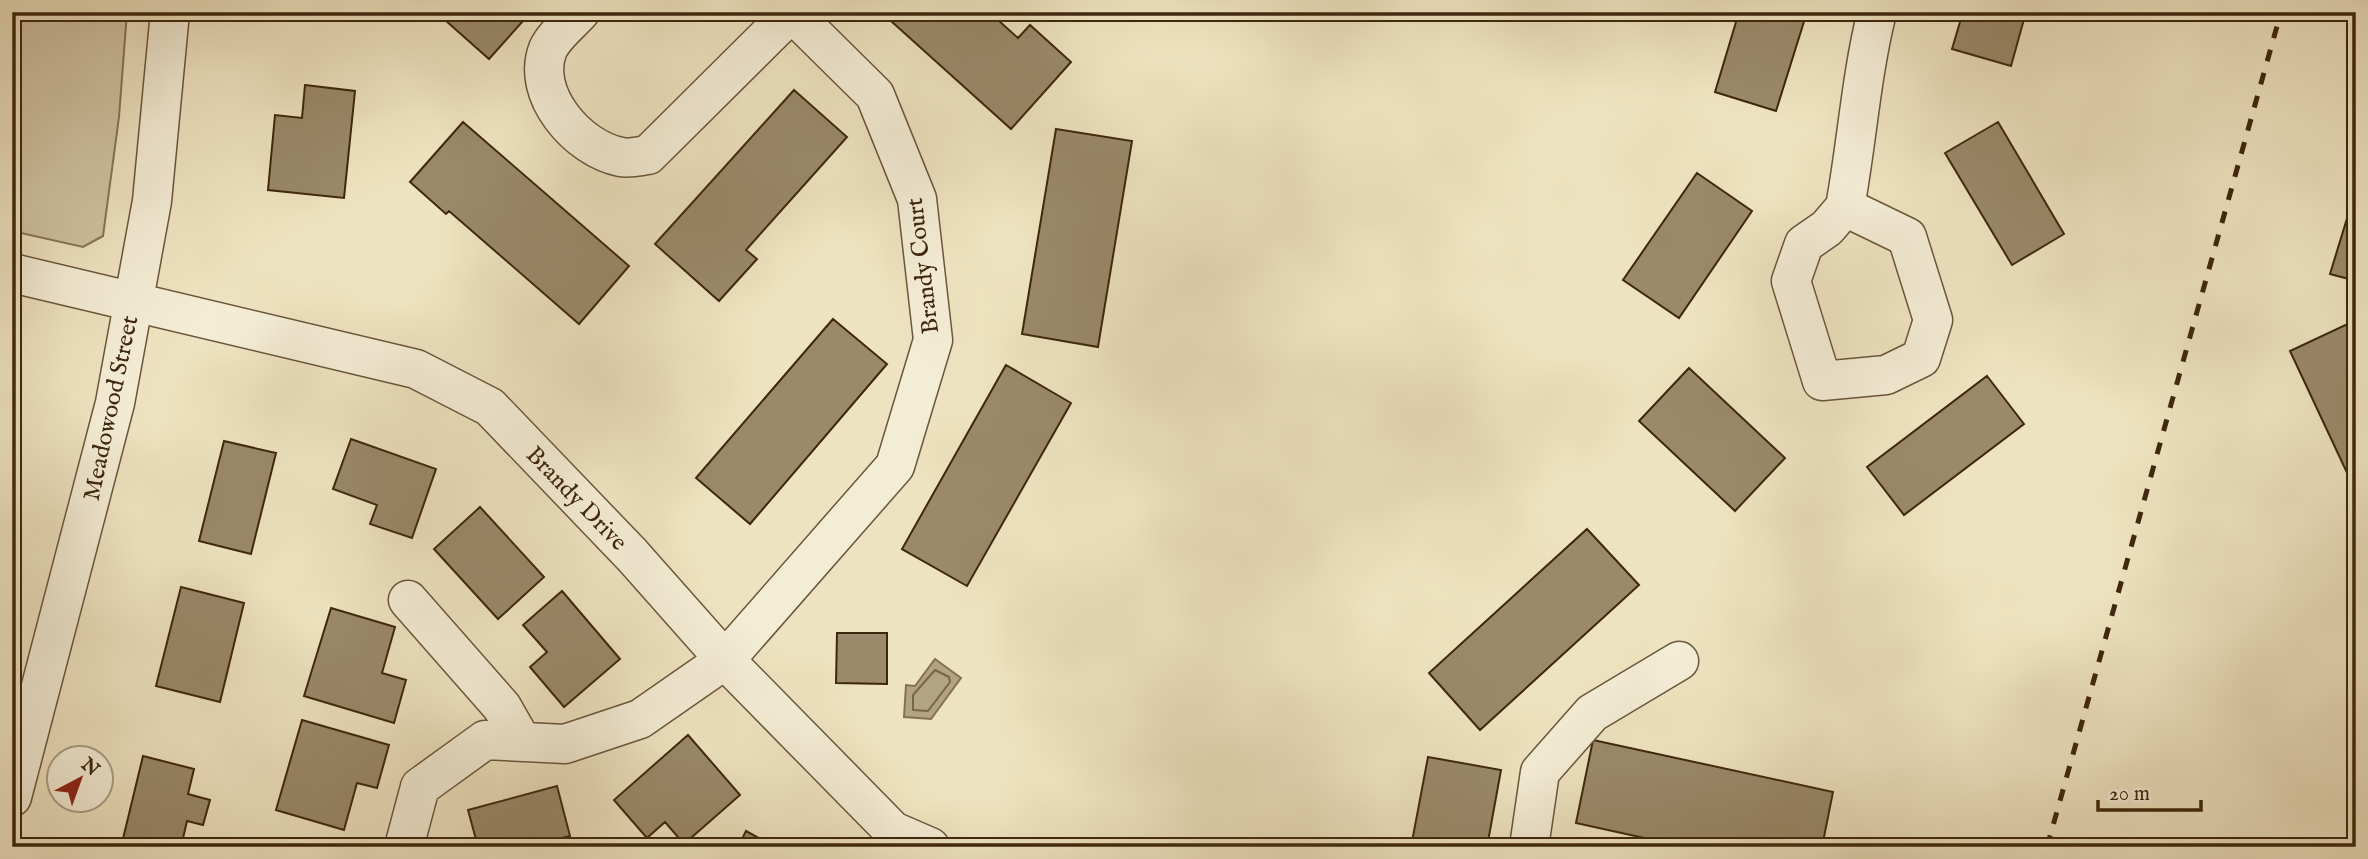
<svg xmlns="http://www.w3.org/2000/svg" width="2368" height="859" viewBox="0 0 2368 859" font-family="'IM FELL English',serif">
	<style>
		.green { fill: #d0c3a2; stroke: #877558; stroke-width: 2 }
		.water { fill: #b2a383; stroke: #847154; stroke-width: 2 }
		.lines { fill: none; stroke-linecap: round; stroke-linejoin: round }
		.shore { stroke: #786548; stroke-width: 2 }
		.building { fill: #9a896b; stroke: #3e270e; stroke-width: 2 }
		.minor-casing { stroke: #6a563a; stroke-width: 41 }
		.minor { stroke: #f4edd6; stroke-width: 38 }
		.rail { stroke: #3e270e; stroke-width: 5; stroke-dasharray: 12 12; stroke-linecap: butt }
		.labels { text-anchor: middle; stroke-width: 7; stroke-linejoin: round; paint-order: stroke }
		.street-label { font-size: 24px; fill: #3e270e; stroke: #f4edd6 }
	</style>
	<rect width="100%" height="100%" fill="#eee3c0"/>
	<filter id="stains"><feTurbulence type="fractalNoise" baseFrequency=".00286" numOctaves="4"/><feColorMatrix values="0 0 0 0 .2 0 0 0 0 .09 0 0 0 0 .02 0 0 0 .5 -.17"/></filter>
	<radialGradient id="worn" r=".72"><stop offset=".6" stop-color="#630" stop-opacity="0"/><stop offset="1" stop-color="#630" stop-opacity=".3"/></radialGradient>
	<path class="green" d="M12,12H127L119,117L103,236L83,247L12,231Z"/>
	<path class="water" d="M935,659L961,678L931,719L904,717L906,685L915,686Z"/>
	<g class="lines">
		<path class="shore" d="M935,670L949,677L950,682L928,711L913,710V695Z"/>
	</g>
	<path class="building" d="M436,12H531L489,59Z
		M881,12H989L1018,38L1030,25L1071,62L1011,129Z
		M1739,12H1807L1776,111L1715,92Z
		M1963,12H2026L2011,66L1952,49Z
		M305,85L355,91L344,198L268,190L275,115L302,118Z
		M794,90L847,137L746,250L757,259L719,301L655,244Z
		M463,122L629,266L579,324L449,211L446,214L410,182Z
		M1998,122L2064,234L2012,265L1945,153Z
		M1056,129L1132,141L1098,347L1022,334Z
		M1697,173L1752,211L1679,318L1623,280Z
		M2356,189V281L2330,274Z
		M833,319L887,364L750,524L696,478Z
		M2356,320V492L2290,351Z
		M1006,365L1071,403L967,586L902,549Z
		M1689,368L1785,458L1735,511L1639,421Z
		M1987,376L2024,424L1904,515L1867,467Z
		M351,439L436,469L412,538L370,524L377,505L333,489Z
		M224,441L276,453L251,554L199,541Z
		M480,507L544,577L498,619L434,549Z
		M1587,529L1639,585L1480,730L1429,673Z
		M181,587L244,603L220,702L156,686Z
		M562,591L620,659L564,707L530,667L547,652L523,625Z
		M331,608L395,627L382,673L406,680L394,723L304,696Z
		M837,633H887V684L836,683Z
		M302,720L389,745L377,788L357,783L344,830L276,810Z
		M688,735L740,795L684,844L665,822L647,838L614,800Z
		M1593,740L1833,792L1822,847H1685L1576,823Z
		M143,756L194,769L188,794L210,800L203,825L187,821L181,847H121Z
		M1428,757L1501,770L1487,847H1411Z
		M557,786L570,836L546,842L548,847H478L468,810Z
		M746,831L775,847H738Z"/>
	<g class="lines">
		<g class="minor-casing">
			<path id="minor" d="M580,12C570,23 554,36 548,49C530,94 578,149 621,157C629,159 640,156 648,155L791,13
				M1845,207L1907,237L1933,320L1921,358L1886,375L1822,381L1791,281L1804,244L1827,228Z
				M1845,207C1857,142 1861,76 1877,12
				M12,273L416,369L490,407L632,555L725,660L893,831L930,847
				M408,600L502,707L522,742
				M12,797L115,403L152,201L170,12
				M404,847L420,787L485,740L565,744L640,719L725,660L895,466L933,340L917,199L875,95L791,12
				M1529,847L1540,772L1592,713L1679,661"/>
		</g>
		<use href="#minor" class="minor"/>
		<path class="rail" d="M2047,847L2281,12"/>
	</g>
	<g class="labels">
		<g class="street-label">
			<text transform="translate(922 266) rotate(-97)" y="8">Brandy Court</text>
			<text transform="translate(110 408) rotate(-78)" y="8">Meadowood Street</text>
			<text transform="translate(577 498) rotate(46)" y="8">Brandy Drive</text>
		</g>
	</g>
	<rect width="2368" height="859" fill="none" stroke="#eee3c0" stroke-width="42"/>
	<rect x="14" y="14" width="2340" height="831" fill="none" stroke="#3e270e" stroke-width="3.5"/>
	<rect x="21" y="21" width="2326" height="817" fill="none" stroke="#3e270e" stroke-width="2"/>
	<g transform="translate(80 779) rotate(41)"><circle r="33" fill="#f4edd6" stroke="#ab9e86" stroke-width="2"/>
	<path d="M0-5L12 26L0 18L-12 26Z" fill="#8f2418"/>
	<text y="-10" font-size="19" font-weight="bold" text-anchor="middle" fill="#3e270e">N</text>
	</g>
	<path d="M2098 800v10h103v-10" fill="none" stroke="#3e270e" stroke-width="3.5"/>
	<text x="2109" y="800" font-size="21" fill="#3e270e" stroke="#f4edd6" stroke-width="5" paint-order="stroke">20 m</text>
	<rect width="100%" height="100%" filter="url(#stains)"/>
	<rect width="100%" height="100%" fill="url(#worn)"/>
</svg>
